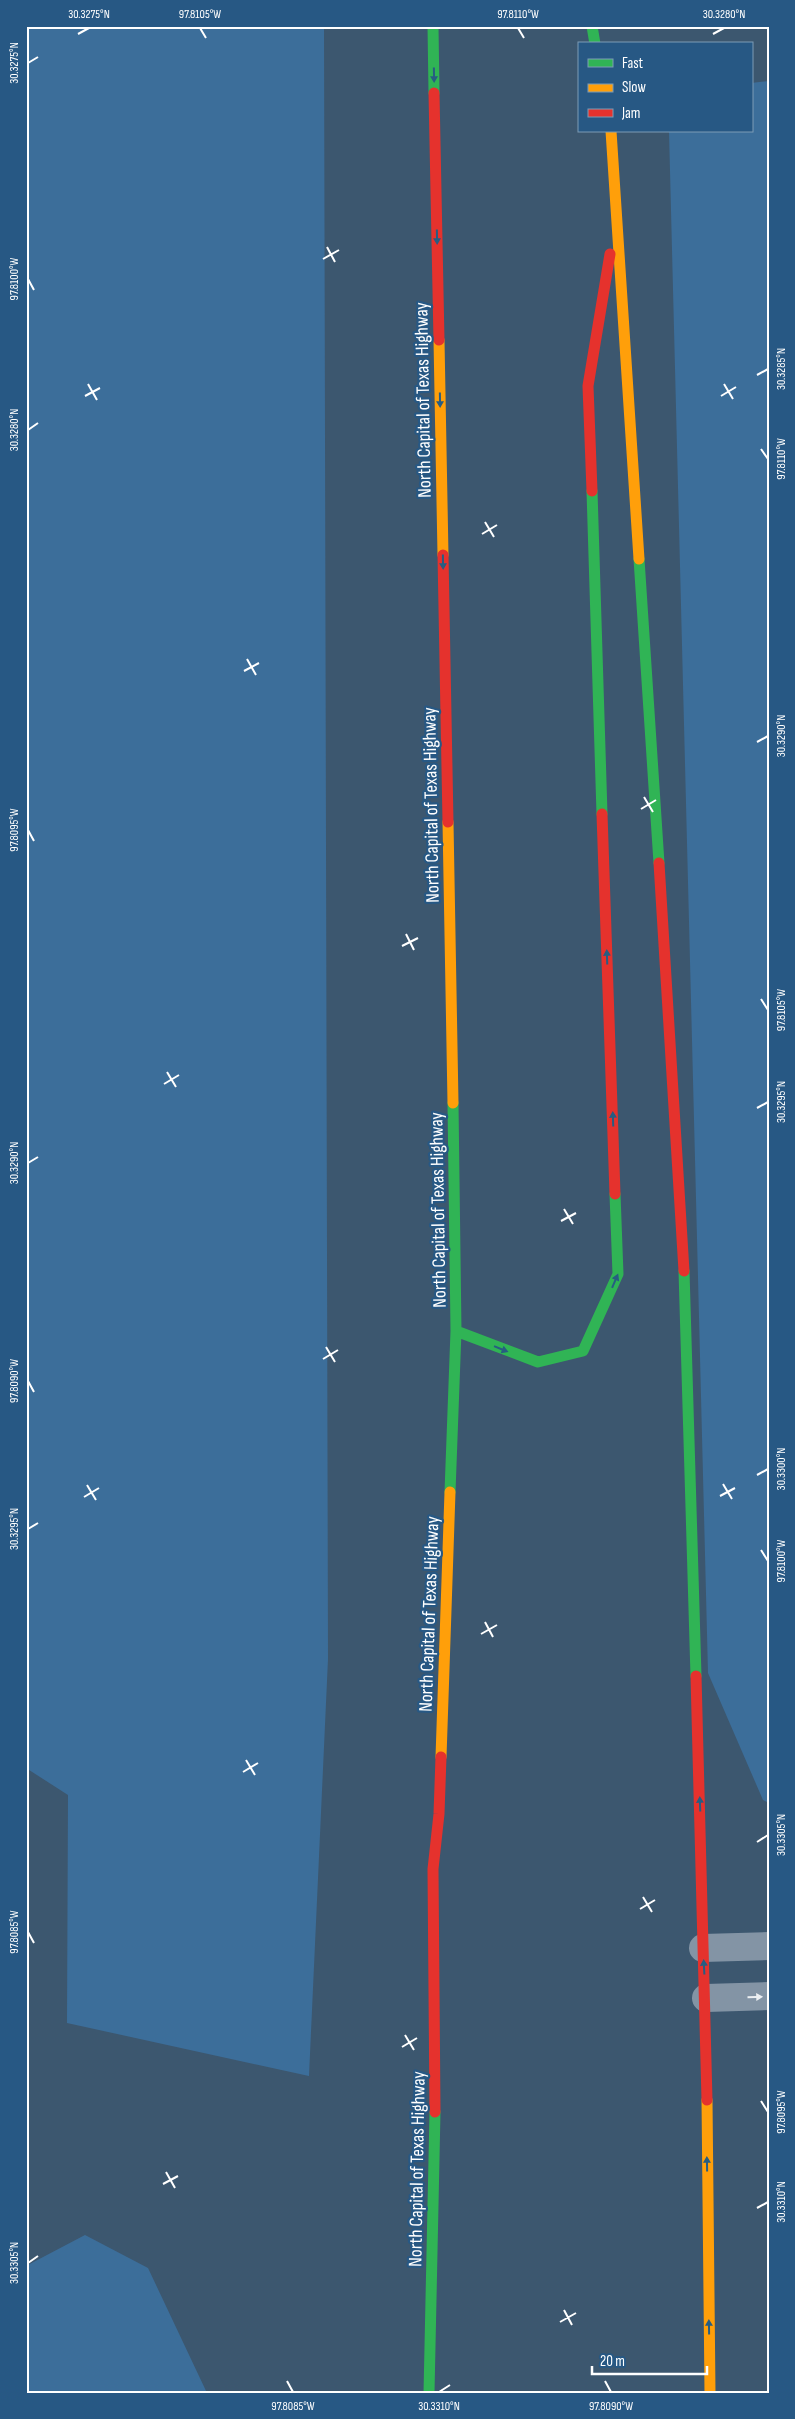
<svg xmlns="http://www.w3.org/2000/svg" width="795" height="2419" viewBox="0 0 795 2419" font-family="'Sofia Sans Condensed',sans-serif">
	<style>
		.green { fill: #3c6e9a }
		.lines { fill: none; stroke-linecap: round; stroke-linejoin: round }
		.street { stroke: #8394a5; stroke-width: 28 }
		.fast { stroke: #30b455; stroke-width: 11 }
		.slow { stroke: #ff9f0a; stroke-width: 11 }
		.jam { stroke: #e5322d; stroke-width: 11 }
		.oneway { fill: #275d82 }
		.oneway2 { fill: #eceff2 }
		.ticks { fill: none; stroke: #fff; stroke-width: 2 }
		.labels { text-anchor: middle; stroke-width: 4.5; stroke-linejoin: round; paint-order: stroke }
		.street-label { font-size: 19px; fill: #fff; stroke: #275884 }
		.neatline { fill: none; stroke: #fff; stroke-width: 2 }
		.ticks-label { font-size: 12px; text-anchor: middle; fill: #fff }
	</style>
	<rect width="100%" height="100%" fill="#3c576f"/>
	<path class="green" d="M26,26H324L328,1659L309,2076L67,2023L68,1795L26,1768Z
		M769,81V1803L763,1800L708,1673L669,131H751V83Z
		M85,2235L148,2268L207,2393H26V2266Z"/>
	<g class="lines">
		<path class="street" d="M703,1948L769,1946
			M706,1998L769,1996"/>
		<path class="fast" d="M433,26L434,93
			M592,26L595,44
			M592,491L602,814
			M639,559L659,863
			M684,1271L696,1676
			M456,1331L538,1362L583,1351L618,1274L615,1194
			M450,1492L456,1331L453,1103
			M429,2393L435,2112"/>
		<path class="slow" d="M611,131L639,559
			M439,340L443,555
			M448,822L453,1103
			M441,1757L450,1492
			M707,2100L710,2393"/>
		<path class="jam" d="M434,93L439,340
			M592,491L588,386L610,254
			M443,555L448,822
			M602,814L615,1194
			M659,863L684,1271
			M696,1676L707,2100
			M435,2112L433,1869L439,1814L441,1757"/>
	</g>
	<defs><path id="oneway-solid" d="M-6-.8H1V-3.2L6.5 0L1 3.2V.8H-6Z" transform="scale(1.25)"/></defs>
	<g class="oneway">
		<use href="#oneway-solid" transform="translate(434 75) rotate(89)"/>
		<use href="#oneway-solid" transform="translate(437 237) rotate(89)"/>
		<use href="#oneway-solid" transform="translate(440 400) rotate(89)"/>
		<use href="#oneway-solid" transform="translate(443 562) rotate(89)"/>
		<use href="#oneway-solid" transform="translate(607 957) rotate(-92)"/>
		<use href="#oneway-solid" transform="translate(613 1119) rotate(-92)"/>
		<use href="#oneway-solid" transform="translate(615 1281) rotate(-67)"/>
		<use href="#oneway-solid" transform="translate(501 1349) rotate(22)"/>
		<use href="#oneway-solid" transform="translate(700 1804) rotate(-92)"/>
		<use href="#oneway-solid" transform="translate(704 1967) rotate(-93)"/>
		<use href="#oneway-solid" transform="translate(707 2164) rotate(-91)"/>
		<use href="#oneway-solid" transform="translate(709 2327) rotate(-91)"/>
	</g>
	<use class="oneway2" href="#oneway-solid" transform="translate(755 1997) rotate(-2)"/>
	<path class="ticks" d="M200,28L206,38M518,28L524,38M78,34L89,28M713,34L724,28M28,63L38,57M327,247L335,262M323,259L339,250M28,279L34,290M757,375L768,369M88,384L97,400M724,384L733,399M85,396L100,388M721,396L736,387M28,430L38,423M761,449L768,459M485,522L494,537M482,534L497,525M247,659L256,675M244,671L259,663M757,742L768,736M644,797L653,812M641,809L656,800M28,830L34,841M406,934L414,950M402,946L418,938M761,999L768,1010M167,1072L176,1087M164,1084L179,1075M757,1108L768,1102M28,1163L38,1157M564,1209L573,1224M561,1221L576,1213M326,1347L335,1362M323,1359L338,1350M28,1381L34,1392M757,1475L768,1469M723,1484L732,1499M87,1485L96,1500M720,1496L735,1488M84,1497L99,1488M28,1529L38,1523M761,1550L768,1561M485,1622L493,1637M481,1634L497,1625M246,1760L255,1775M243,1772L258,1763M757,1842L768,1835M643,1897L652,1912M640,1909L655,1900M28,1932L34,1943M405,2035L414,2050M402,2047L417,2038M761,2101L768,2112M166,2172L175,2188M163,2184L178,2176M757,2208L768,2202M28,2263L38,2256M564,2310L572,2325M560,2322L576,2313M287,2381L293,2392M605,2381L611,2392M439,2392L450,2385"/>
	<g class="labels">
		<g class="street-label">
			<text transform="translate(422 400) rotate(-91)" y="7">North Capital of Texas Highway</text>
			<text transform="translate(430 805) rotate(-91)" y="7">North Capital of Texas Highway</text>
			<text transform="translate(437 1210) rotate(-91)" y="7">North Capital of Texas Highway</text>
			<text transform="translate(428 1614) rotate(-88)" y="7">North Capital of Texas Highway</text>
			<text transform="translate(416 2169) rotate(-89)" y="7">North Capital of Texas Highway</text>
		</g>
	</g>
	<rect width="795" height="2419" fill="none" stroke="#275884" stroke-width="55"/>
	<rect x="578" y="42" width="175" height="90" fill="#275884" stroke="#7d9bb5"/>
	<rect x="588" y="59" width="25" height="8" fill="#30b455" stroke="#7d9bb5"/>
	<text x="622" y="68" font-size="15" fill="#ffffff">Fast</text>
	<rect x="588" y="84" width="25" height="8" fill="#ff9f0a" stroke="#7d9bb5"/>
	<text x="622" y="92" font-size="15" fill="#ffffff">Slow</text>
	<rect x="588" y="109" width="25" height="8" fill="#e5322d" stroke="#7d9bb5"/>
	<text x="622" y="118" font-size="15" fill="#ffffff">Jam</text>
	<path d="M592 2366v8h115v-8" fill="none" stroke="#ffffff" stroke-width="2.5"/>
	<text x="600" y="2366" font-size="15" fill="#ffffff" stroke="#275884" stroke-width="4" paint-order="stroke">20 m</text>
	<rect x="28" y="28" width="740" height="2364" class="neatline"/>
	<g class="ticks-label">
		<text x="89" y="18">30.3275°N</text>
		<text x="200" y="18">97.8105°W</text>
		<text x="518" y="18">97.8110°W</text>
		<text x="724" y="18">30.3280°N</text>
		<text transform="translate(14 63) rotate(-90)" y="4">30.3275°N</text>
		<text transform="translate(14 279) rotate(-90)" y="4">97.8100°W</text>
		<text transform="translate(781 369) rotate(-90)" y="4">30.3285°N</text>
		<text transform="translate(14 430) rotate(-90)" y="4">30.3280°N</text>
		<text transform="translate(781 459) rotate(-90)" y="4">97.8110°W</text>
		<text transform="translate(781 736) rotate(-90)" y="4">30.3290°N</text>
		<text transform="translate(14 830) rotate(-90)" y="4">97.8095°W</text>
		<text transform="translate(781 1010) rotate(-90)" y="4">97.8105°W</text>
		<text transform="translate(781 1102) rotate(-90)" y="4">30.3295°N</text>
		<text transform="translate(14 1163) rotate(-90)" y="4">30.3290°N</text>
		<text transform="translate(14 1381) rotate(-90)" y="4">97.8090°W</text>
		<text transform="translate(781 1469) rotate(-90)" y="4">30.3300°N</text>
		<text transform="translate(14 1529) rotate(-90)" y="4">30.3295°N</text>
		<text transform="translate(781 1561) rotate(-90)" y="4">97.8100°W</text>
		<text transform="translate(781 1835) rotate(-90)" y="4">30.3305°N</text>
		<text transform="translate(14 1932) rotate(-90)" y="4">97.8085°W</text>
		<text transform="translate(781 2112) rotate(-90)" y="4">97.8095°W</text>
		<text transform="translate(781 2202) rotate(-90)" y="4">30.3310°N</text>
		<text transform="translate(14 2263) rotate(-90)" y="4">30.3305°N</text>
		<text x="293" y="2410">97.8085°W</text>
		<text x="439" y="2410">30.3310°N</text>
		<text x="611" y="2410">97.8090°W</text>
	</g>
</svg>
